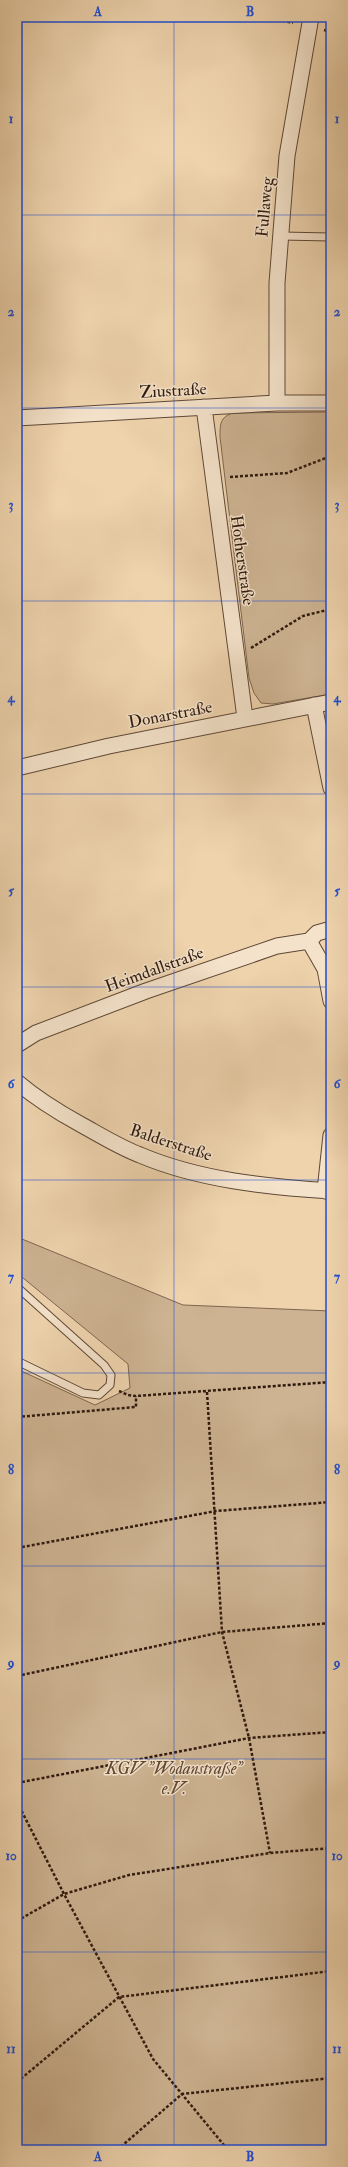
<svg xmlns="http://www.w3.org/2000/svg" width="348" height="2167" viewBox="0 0 348 2167" font-family="'IM FELL Double Pica',serif">
	<style>
		.green { fill: #cdb392; stroke: #7e6650 }
		.lines { fill: none; stroke-linecap: round; stroke-linejoin: round }
		.lane-casing { stroke: #5e4836; stroke-width: 9 }
		.street-casing { stroke: #5e4836; stroke-width: 17 }
		.path { stroke: #2e190e; stroke-width: 2.5; stroke-dasharray: 3 2; stroke-linecap: butt }
		.lane { stroke: #f4e2ca; stroke-width: 7 }
		.street { stroke: #f4e2ca; stroke-width: 15 }
		.grid { fill: none; stroke: #1d4ed8; stroke-width: 1; stroke-opacity: 0.55 }
		.labels { text-anchor: middle; stroke-width: 3; stroke-linejoin: round; paint-order: stroke }
		.street-label { font-size: 17px; fill: #2e190e; stroke: #f4e2ca }
		.park-label { font-size: 17px; font-style: italic; fill: #5e4736; stroke: #f4e2ca }
		.neatline { fill: none; stroke: #1d4ed8; stroke-width: 1.5 }
		.grid-label { font-size: 13px; text-anchor: middle; font-weight: bold; fill: #1d4ed8 }
	</style>
	<rect width="100%" height="100%" fill="#eed3ad"/>
	<filter id="stains"><feTurbulence type="fractalNoise" baseFrequency=".005" numOctaves="4"/><feColorMatrix values="0 0 0 0 .2 0 0 0 0 .09 0 0 0 0 .02 0 0 0 .5 -.17"/></filter>
	<radialGradient id="worn" r=".72"><stop offset=".6" stop-color="#630" stop-opacity="0"/><stop offset="1" stop-color="#630" stop-opacity=".3"/></radialGradient>
	<path class="green" d="M327,412L331,413V694L273,704L261,703L254,693L249,678L220,437C220,424 220,417 233,413Z
		M17,1237L183,1305L331,1311V2150H17V1369L95,1405L130,1388L128,1364L17,1273Z"/>
	<g class="lines">
		<g class="lane-casing">
			<path id="lane" d="M281,236L331,237
				M17,1287L104,1365L111,1375L110,1385L99,1395L83,1393L17,1361"/>
		</g>
		<g class="street-casing">
			<path id="street" d="M277,403V283L287,156L311,17
				M204,407L245,718
				M17,418L277,403H331
				M314,705L331,788
				M17,768L109,746L331,702
				M309,941L325,969L331,967
				M325,969L331,1001
				M17,1045L36,1033L146,991L277,946L309,941L317,933L331,929
				M17,1082C36,1098 58,1112 80,1124C100,1135 119,1147 140,1155C199,1180 267,1187 331,1191
				M325,1191L331,1135"/>
		</g>
		<path class="path" d="M268,17L293,23
			M324,30L331,32
			M230,477L287,473L331,456
			M251,648L303,616L331,609
			M119,1391L128,1395L136,1396L331,1382
			M207,1392L222,1632L249,1738L270,1853
			M17,1417L136,1407V1396
			M17,1548L216,1511L331,1502
			M17,1676L222,1632L331,1623
			M17,1783L249,1738L331,1732
			M17,1802L64,1894L153,2059L228,2150
			M17,1921L64,1894L129,1875L270,1853L331,1848
			M17,2082L119,1997L331,1971
			M117,2150L182,2094L331,2078"/>
		<use href="#lane" class="lane"/>
		<use href="#street" class="street"/>
	</g>
	<path class="grid" d="M174,17V2150M17,215H331M17,408H331M17,601H331M17,794H331M17,987H331M17,1180H331M17,1373H331M17,1566H331M17,1759H331M17,1952H331"/>
	<g class="labels">
		<g class="street-label">
			<text transform="translate(264 207) rotate(-85)" y="6">Fullaweg</text>
			<text transform="translate(173 390) rotate(-3)" y="6">Ziustraße</text>
			<text transform="translate(243 560) rotate(82)" y="6">Hotherstraße</text>
			<text transform="translate(170 714) rotate(-11)" y="6">Donarstraße</text>
			<text transform="translate(154 969) rotate(-20)" y="6">Heimdallstraße</text>
			<text transform="translate(171 1142) rotate(18)" y="6">Balderstraße</text>
		</g>
		<g class="park-label">
			<text x="174" y="1774">KGV "Wodanstraße"<tspan x="174" dy="20">e.V.</tspan></text>
		</g>
	</g>
	<rect width="348" height="2167" fill="none" stroke="#eed3ad" stroke-width="44"/>
	<rect x="22" y="22" width="304" height="2123" class="neatline"/>
	<g class="grid-label">
		<text x="98" y="16">A</text>
		<text x="250" y="16">B</text>
		<text x="11" y="123">1</text>
		<text x="337" y="123">1</text>
		<text x="11" y="316">2</text>
		<text x="337" y="316">2</text>
		<text x="11" y="509">3</text>
		<text x="337" y="509">3</text>
		<text x="11" y="702">4</text>
		<text x="337" y="702">4</text>
		<text x="11" y="895">5</text>
		<text x="337" y="895">5</text>
		<text x="11" y="1088">6</text>
		<text x="337" y="1088">6</text>
		<text x="11" y="1281">7</text>
		<text x="337" y="1281">7</text>
		<text x="11" y="1474">8</text>
		<text x="337" y="1474">8</text>
		<text x="11" y="1667">9</text>
		<text x="337" y="1667">9</text>
		<text x="11" y="1860">10</text>
		<text x="337" y="1860">10</text>
		<text x="11" y="2053">11</text>
		<text x="337" y="2053">11</text>
		<text x="98" y="2161">A</text>
		<text x="250" y="2161">B</text>
	</g>
	<rect width="100%" height="100%" filter="url(#stains)"/>
	<rect width="100%" height="100%" fill="url(#worn)"/>
</svg>
